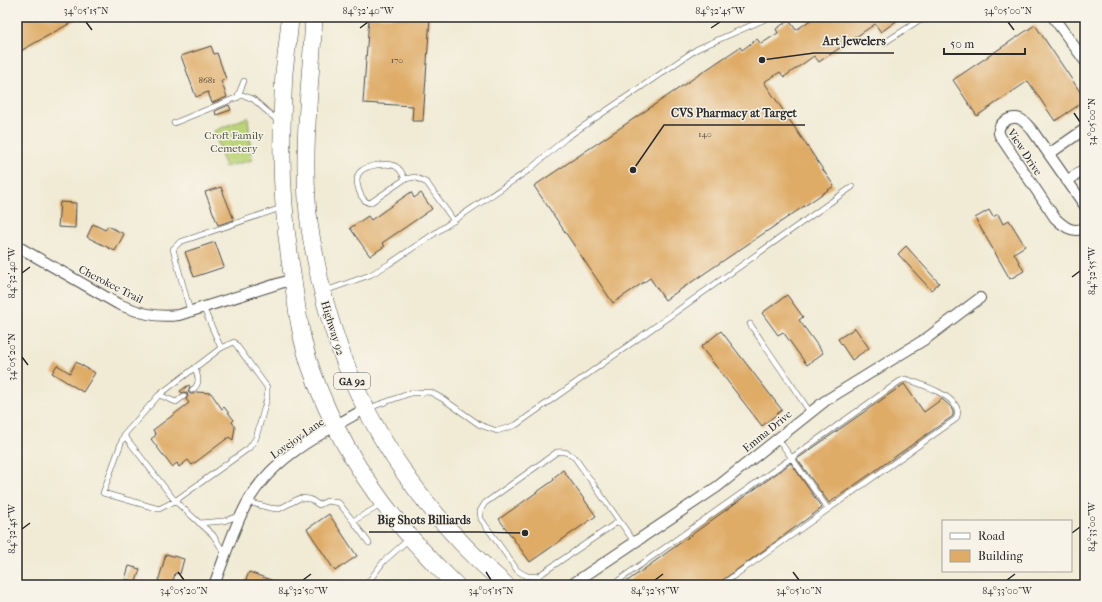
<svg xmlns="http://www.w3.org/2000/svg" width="1102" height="602" viewBox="0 0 1102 602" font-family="'IM FELL French Canon',serif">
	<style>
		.green { fill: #bcd479; stroke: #748052 }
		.building { fill: #dfac68 }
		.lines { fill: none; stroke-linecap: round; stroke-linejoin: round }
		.service-casing { stroke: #494844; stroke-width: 6 }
		.minor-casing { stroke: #494844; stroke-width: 12 }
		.primary-casing { stroke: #494844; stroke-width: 18 }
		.service { stroke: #fff; stroke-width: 5 }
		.minor { stroke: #fff; stroke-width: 10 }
		.primary { stroke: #fff; stroke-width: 17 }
		.ticks { fill: none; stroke: #2b2b2b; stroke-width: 1.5 }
		.labels { text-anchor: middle; stroke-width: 3; stroke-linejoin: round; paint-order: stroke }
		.number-label { font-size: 9px; fill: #584b3a }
		.shield { fill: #f7f3e8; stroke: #686764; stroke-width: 1 }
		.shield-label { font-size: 10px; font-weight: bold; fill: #2b2b2b }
		.park-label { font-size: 11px; fill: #4f553e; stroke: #f7f3e8 }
		.street-label { font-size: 11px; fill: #2b2b2b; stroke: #f7f3e8 }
		.leader { fill: none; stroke: #2b2b2b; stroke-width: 1.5 }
		.callout-dot { fill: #2b2b2b; stroke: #f7f3e8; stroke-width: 1.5 }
		.callout-label { font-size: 12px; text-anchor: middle; font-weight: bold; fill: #2b2b2b; stroke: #f7f3e8; stroke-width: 3; stroke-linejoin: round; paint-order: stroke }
		.neatline { fill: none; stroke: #2b2b2b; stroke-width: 1.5 }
		.ticks-label { font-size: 10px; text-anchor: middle; fill: #2b2b2b }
	</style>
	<rect width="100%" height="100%" fill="#f7f3e8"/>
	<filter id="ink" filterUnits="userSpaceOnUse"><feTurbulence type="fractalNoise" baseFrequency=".025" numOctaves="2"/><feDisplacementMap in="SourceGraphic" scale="8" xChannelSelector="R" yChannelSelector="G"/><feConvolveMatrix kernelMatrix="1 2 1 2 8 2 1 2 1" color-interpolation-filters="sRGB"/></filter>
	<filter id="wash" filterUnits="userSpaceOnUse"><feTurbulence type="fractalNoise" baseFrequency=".012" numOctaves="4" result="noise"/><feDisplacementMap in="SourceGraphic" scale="16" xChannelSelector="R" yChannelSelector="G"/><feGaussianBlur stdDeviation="0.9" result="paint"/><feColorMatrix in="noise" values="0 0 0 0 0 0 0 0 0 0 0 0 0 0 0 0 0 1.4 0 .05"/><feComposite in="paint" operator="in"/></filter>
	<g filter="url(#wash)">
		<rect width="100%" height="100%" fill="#f1ebd5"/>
		<path class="green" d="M248,117L252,160L225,167L214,131Z"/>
		<g id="blocks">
			<path class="building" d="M17,17H81L17,53Z
				M369,17H430L423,121H412L413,106L363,103Z
				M815,17H902L881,32L875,24L819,62L814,56L784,77L780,72L764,82L834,186L665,300L650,278L613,303L534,186L740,47L742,50L757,39L761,44L778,33L776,29L789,20L796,30Z
				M1035,25L1085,99V101L1055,121L1028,81L977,116L953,80Z
				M211,46L214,54L217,53L226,79L221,81L227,97L212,103L208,92L196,97L181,56Z
				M229,105L231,110L216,115L215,111Z
				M221,187L234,220L218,225L205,192Z
				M411,192L414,198L421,193L432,209L382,243L385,246L370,256L350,228L368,216L371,220Z
				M60,202L76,203L75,228L58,227Z
				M989,210L993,217L998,214L1003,224L1009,220L1025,246L1014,253L1024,271L1010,279L975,218Z
				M93,224L105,230L108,226L124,234L115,251L87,237Z
				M215,242L224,267L194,277L185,252Z
				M906,246L939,283L931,290L898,254Z
				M787,295L803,317L799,320L823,353L807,365L783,332L778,335L762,313Z
				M855,328L869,348L852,360L838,339Z
				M721,331L782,410L762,426L701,347Z
				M76,362L95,373L83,392L52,373L57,365L70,373Z
				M904,384L924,412L942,399L951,407L953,412V416L829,503L797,459Z
				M189,385L190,387L188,391L190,394H193L196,392L211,393L222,409L224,407L234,420L232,422L235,427L233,440L229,437L192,465L188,460L179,467L177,463L172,467L151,439L156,435L153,430L189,403L186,399L188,396L187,393L184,392L182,393L180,391Z
				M791,463L822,508L797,526L716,585H622Z
				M563,470L596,516L530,562L499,519L554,480L553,478Z
				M329,514L357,556L335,571L307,529Z
				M166,554L184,559L180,574L175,573L172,585L158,582Z
				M129,566L140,569L136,582L125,579Z
				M249,572L282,584V585H244Z"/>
		</g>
	</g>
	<g filter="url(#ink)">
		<use href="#blocks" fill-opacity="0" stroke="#494844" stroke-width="1"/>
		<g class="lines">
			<g class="service-casing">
				<path id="service" d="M884,43L918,21L937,17
					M237,98L244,81
					M174,123L243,95L253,99L279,122
					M405,179C403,175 401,170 398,168C390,161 365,165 359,173C354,180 360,202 370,203L405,179L415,177L427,183L454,221
					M325,291L370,275L389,264L529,170L566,138L697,49L770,17
					M203,307L221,348L159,395L124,435L103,493L159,509L175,501L213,535L225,554
					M190,311L173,249L180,242L281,208
					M750,324L810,412
					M192,390C201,384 198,377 195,367
					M159,395L176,402L184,396
					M369,408L411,393L430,392L443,399L480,425L497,431L516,425L852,187
					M124,435L175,501L249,448L256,438L267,398V387L234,342L221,348
					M778,439L828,509
					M248,502L270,508L279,509L300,498L310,499L319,505L327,501L339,503L353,521L381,505
					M353,521L369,543
					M619,521L538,576C529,577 524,576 517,570L481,519L480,511L485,503L557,452C565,451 569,453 575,458L635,543
					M199,523L224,521L241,515
					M366,585L384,561L409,539
					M612,585L900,381L906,379C920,384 967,398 956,419L721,585"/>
			</g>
			<g class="minor-casing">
				<path id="minor" d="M1053,17L1085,61
					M1049,154L1085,129
					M1067,181L1085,169
					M1085,206L1032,130C1029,127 1025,121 1020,119C1011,115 994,124 1000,136L1055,218C1063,226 1074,235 1085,227
					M17,246L118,304C140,313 155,318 179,315L293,279
					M214,585C225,557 233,529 247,503C272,457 322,433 365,409
					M571,585L717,487L825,401L927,338L980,298"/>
			</g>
			<g class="primary-casing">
				<path id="primary" d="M290,17C289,36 286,54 284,73C283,93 282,114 282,135C281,184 285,231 293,280C297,310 301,342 312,371C341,454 393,525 456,585
					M314,17C311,78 303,139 307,200C308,219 311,238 315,256C338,387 406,499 506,585"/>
			</g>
			<use href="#service" class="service"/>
			<use href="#minor" class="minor"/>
			<use href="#primary" class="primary"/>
		</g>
	</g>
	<path class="ticks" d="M86,22L92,30M1008,22L1014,30M360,28L368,22M711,28L720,22M1074,113L1080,122M22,273L30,267M1072,277L1080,271M22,357L28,365M22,529L30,523M1072,533L1080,527M178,572L184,580M486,572L491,580M793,572L799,580M303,580L311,574M655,580L663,574M1007,580L1015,574"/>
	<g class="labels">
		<g class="number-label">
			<text x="397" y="63">170</text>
			<text x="207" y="83">8681</text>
			<text x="705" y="137">140</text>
		</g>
		<rect class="shield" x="334" y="373" width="36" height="16" rx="3"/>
		<g class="shield-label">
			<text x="352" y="385">GA 92</text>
		</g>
		<g class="park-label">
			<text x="234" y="139">Croft Family<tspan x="234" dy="13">Cemetery</tspan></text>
		</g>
		<g class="street-label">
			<text transform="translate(1025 152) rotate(57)" y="4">View Drive</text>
			<text transform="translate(111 284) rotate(27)" y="4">Cherokee Trail</text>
			<text transform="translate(333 328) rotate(73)" y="4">Highway 92</text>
			<text transform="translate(767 431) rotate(-39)" y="4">Emma Drive</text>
			<text transform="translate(297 438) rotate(-35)" y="4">Lovejoy Lane</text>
		</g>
	</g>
	<path class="leader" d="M762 60L814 53H894M633 170L664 125H805M525 533L479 532H369"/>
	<g class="callout-dot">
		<circle cx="762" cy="60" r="4"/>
		<circle cx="633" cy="170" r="4"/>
		<circle cx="525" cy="533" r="4"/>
	</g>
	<g class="callout-label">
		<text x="854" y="45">Art Jewelers</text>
		<text x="734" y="117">CVS Pharmacy at Target</text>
		<text x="424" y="524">Big Shots Billiards</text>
	</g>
	<rect width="1102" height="602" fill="none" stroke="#f7f3e8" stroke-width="44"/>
	<rect x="942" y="520" width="130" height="52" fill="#f7f3e8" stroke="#a5a39c"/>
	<rect x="950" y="533" width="20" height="6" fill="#ffffff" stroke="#a5a39c"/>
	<text x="978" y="540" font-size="12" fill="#2b2b2b">Road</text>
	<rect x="950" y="550" width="20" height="12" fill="#dfac68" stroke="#a5a39c"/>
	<text x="978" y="560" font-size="12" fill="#2b2b2b">Building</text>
	<path d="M944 48v6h81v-6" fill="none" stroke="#2b2b2b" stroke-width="2"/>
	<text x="950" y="48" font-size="12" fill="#2b2b2b" stroke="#f7f3e8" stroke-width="3" paint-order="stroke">50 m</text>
	<rect x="22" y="22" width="1058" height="558" class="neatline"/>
	<g class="ticks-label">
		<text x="86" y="14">34°05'15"N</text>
		<text x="368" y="14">84°32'40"W</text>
		<text x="720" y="14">84°32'45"W</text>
		<text x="1008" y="14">34°05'00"N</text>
		<text transform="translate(1091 122) rotate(-90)" y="4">34°05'00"N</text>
		<text transform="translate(1091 271) rotate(-90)" y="4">84°32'55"W</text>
		<text transform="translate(11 273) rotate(-90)" y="4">84°32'40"W</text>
		<text transform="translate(11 357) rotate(-90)" y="4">34°05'20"N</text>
		<text transform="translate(1091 527) rotate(-90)" y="4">84°33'00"W</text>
		<text transform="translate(11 529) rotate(-90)" y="4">84°32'45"W</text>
		<text x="184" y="594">34°05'20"N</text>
		<text x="303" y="594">84°32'50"W</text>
		<text x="491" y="594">34°05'15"N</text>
		<text x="655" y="594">84°32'55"W</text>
		<text x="799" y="594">34°05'10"N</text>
		<text x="1007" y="594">84°33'00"W</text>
	</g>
</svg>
